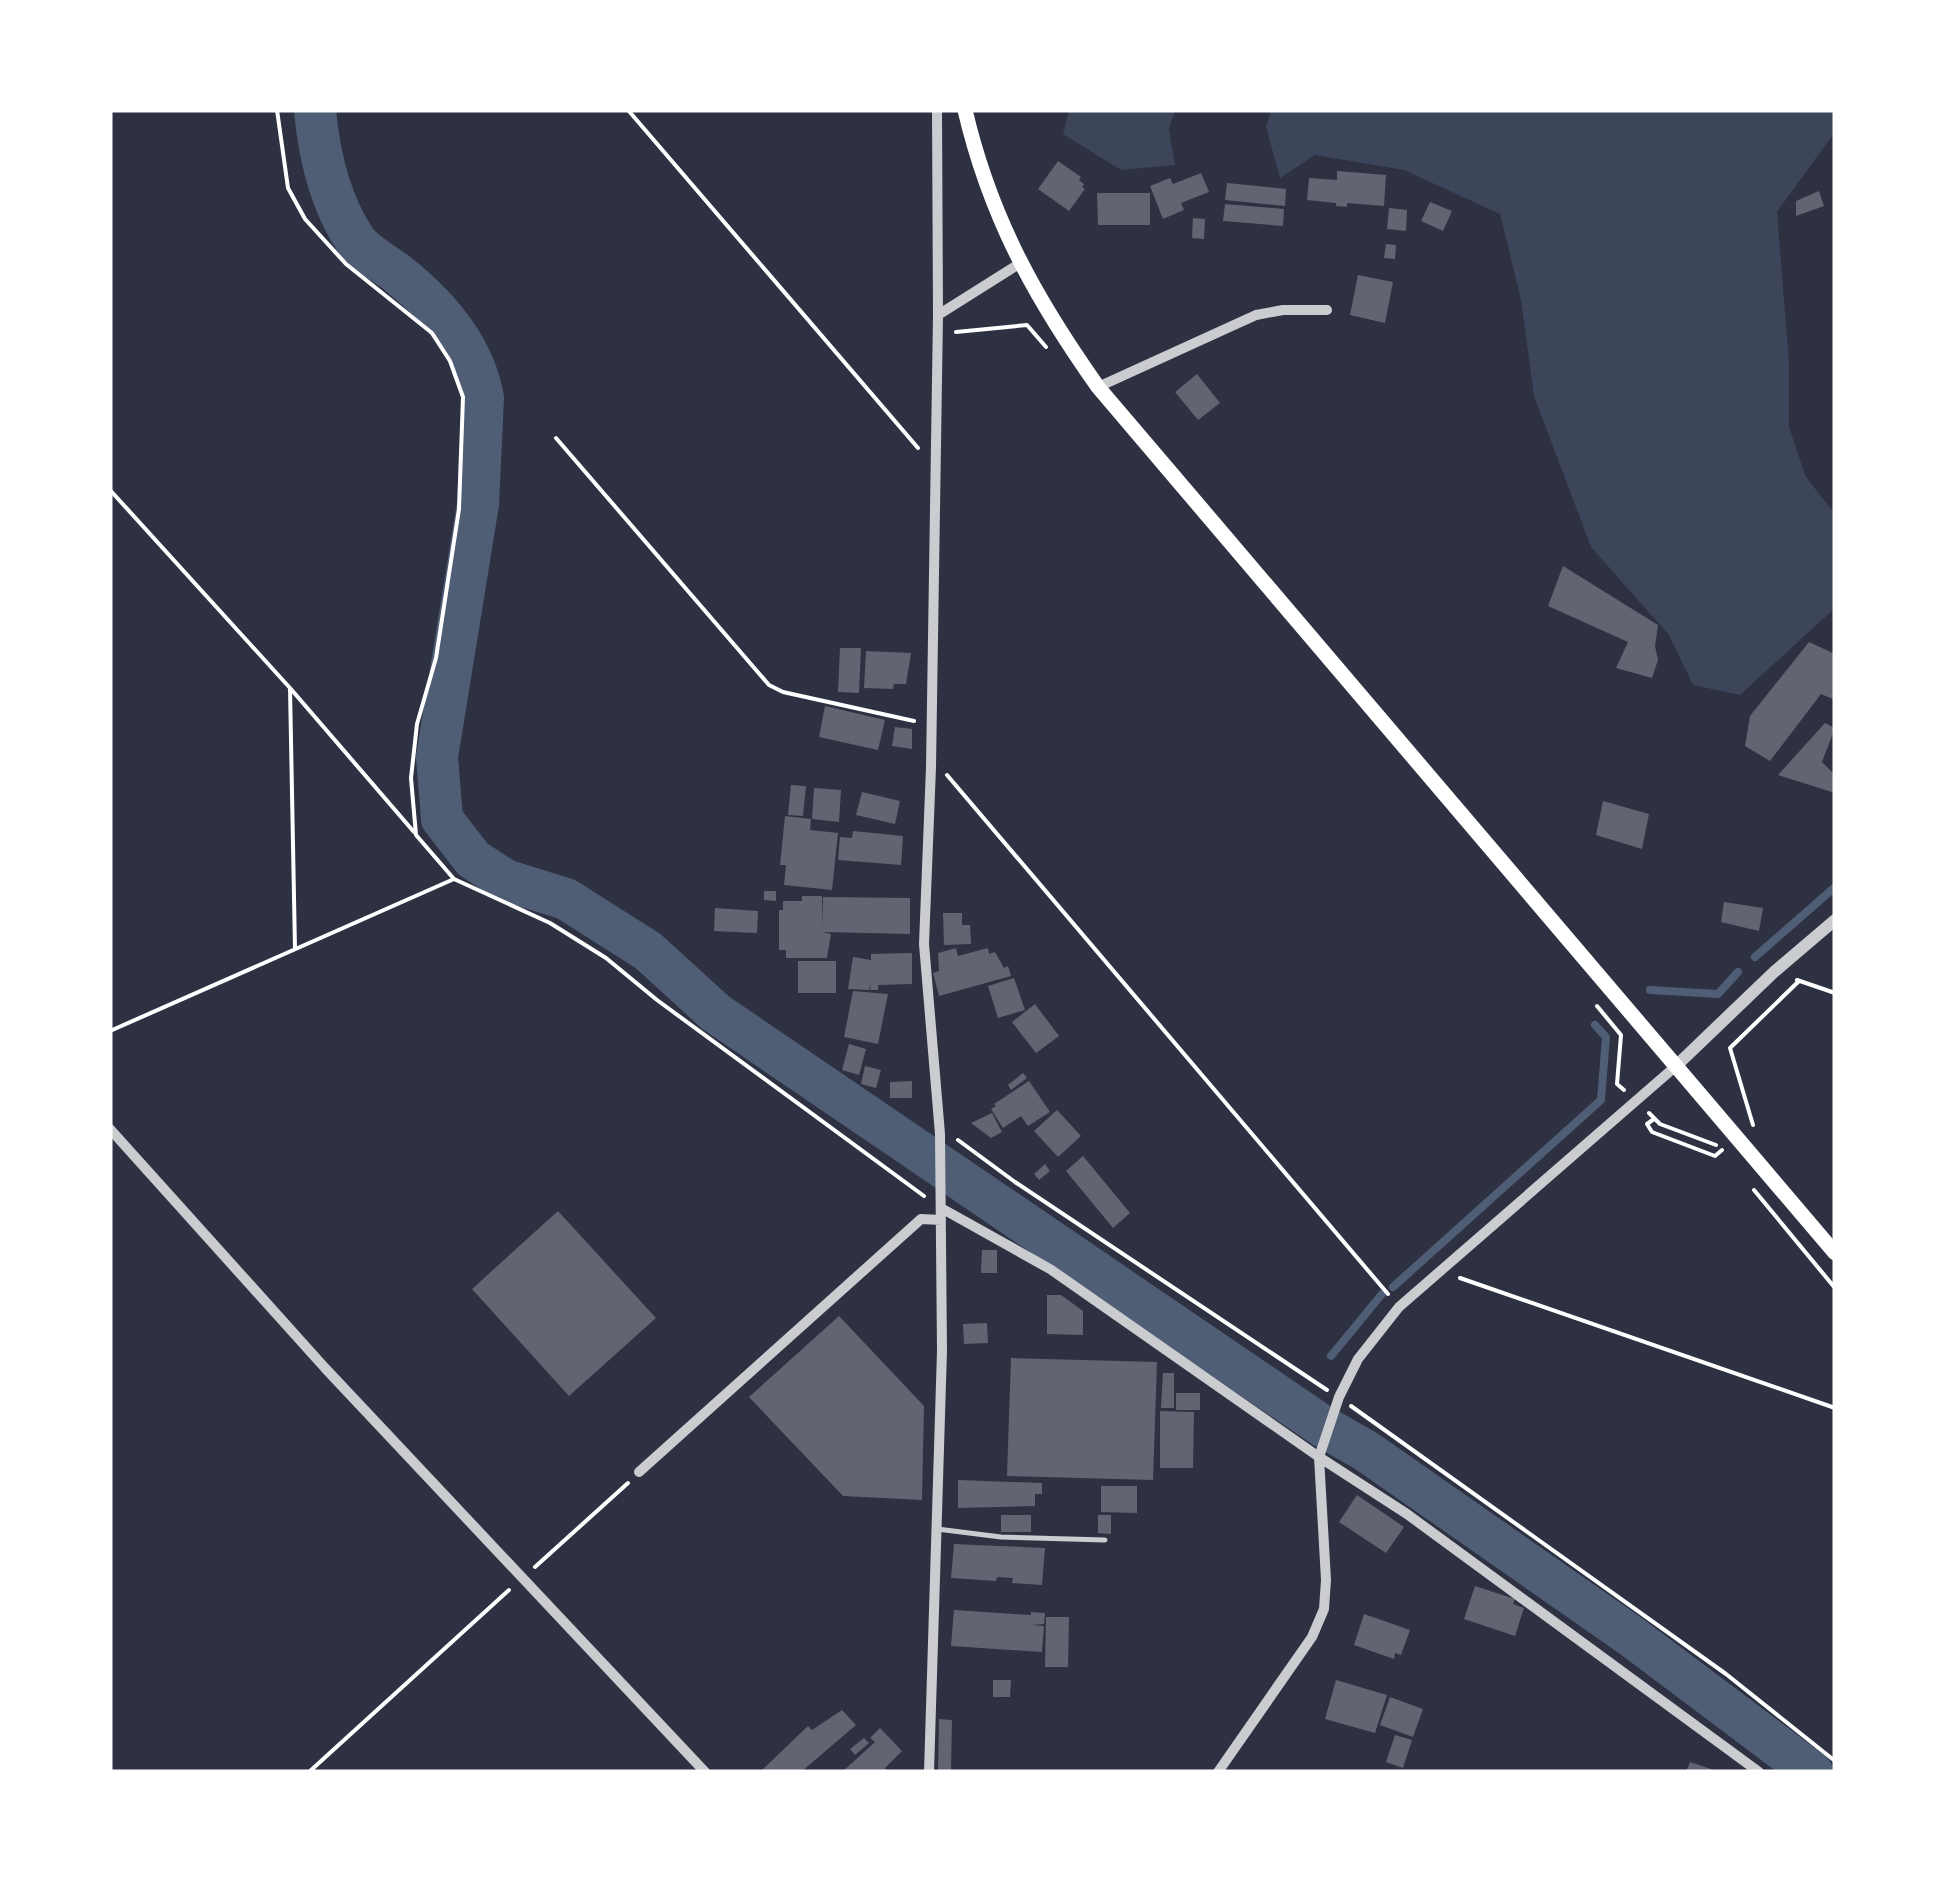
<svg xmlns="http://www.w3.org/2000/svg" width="1945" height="1882" viewBox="0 0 1945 1882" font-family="Inter,sans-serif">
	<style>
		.green { fill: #3c4559 }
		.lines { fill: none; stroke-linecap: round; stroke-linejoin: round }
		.stream { stroke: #4f5d75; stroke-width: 8 }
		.river { stroke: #4f5d75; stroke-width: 42 }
		.building { fill: #626471 }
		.path { stroke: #fff; stroke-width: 4 }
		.service { stroke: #caccd0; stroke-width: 5 }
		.minor { stroke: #caccd0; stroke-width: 10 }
		.tertiary { stroke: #caccd0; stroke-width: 12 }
		.primary { stroke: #fff; stroke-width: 15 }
	</style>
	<rect width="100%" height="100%" fill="#2d3142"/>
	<path class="green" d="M1069,110H1175L1169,129L1175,165L1121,170L1063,134Z
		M1271,110H1835V132L1777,212L1789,362V427L1806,477L1835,514V608L1740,695L1693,685L1669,635L1591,547L1534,396L1521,300L1500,214L1404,170L1315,155L1280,178L1266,127Z"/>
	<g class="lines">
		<path class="stream" d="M1755,957L1835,887
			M1650,990L1718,994L1738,972
			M1393,1287L1601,1100L1606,1037L1595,1025
			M1331,1356L1382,1294
			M1309,1416L1313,1402"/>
		<path class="river" d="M315,110C319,154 330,203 356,241C366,254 385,264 398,274C437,305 474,347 483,398L478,504L437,757L442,819L473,859L505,880L566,899L648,951L716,1013L1324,1427L1366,1451L1631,1636L1812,1772"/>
	</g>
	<path class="building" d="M1058,161L1081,177L1079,180L1084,184L1082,187L1085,189L1069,211L1038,189Z
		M1337,171L1386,175L1384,206L1347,203V207L1336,206V203L1307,200L1309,178L1337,180Z
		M1201,173L1209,192L1181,203L1184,210L1163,219L1150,186L1170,178L1173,184Z
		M1227,183L1286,189L1285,206L1225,200Z
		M1819,191L1824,206L1796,216V201Z
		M1097,193H1150V225H1098Z
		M1430,202L1452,211L1443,231L1421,221Z
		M1225,204L1284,209L1283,226L1223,221Z
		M1389,208L1407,210L1406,231L1387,229Z
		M1193,218L1205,219L1204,239L1192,238Z
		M1386,244L1396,245L1395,259L1384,258Z
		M1358,275L1393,282L1385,323L1350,315Z
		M1197,374L1220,403L1198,420L1175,392Z
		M1563,566L1658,625L1655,646L1658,660L1652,678L1616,668L1628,642L1548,606Z
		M1809,642L1835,654V700L1821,694L1770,761L1745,746L1750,716Z
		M840,648H861L859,693L838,692Z
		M866,651L911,653L906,684H894L893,689L864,688Z
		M825,706L885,720L878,750L819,737Z
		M1825,723L1835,728L1822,762L1835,775V793L1778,775Z
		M895,727L912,729V749L892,746Z
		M791,785L806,786L803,816L788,815Z
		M814,788L841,790L839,822L812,819Z
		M862,792L900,801L895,824L856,815Z
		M1603,801L1649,814L1642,849L1596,835Z
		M785,816L811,819L810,830L838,833L832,890L784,885L786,865H780Z
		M853,831L903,836L901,865L838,860L840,837L852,838Z
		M764,891H776V901L764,900Z
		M802,896H822V926L823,897L910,898V934L822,932L831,934L827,958H786V950H779V910H783V901H802Z
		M1724,902L1763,908L1759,931L1721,922Z
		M715,908L758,911L757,933L714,931Z
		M943,913H962V925H970L971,944L944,945Z
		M956,948L958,956L988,948L989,954L995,952L1004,968L1008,966L1011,976L939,996L933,973L939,971L938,953Z
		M912,953V984L878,985V990H870L871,981L869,990L848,989L853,957L871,960V954Z
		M798,961H836V993H798Z
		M1014,978L1025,1010L998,1018L988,986Z
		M853,991L888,994L878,1044L844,1037Z
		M1035,1004L1059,1036L1036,1053L1012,1022Z
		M849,1044L866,1049L859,1075L842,1070Z
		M865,1066L881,1070L876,1088L861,1084Z
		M1023,1073L1027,1078L1011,1090L1008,1085Z
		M912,1081V1098H890V1082Z
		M1029,1081L1050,1112L1028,1126L1021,1116L1003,1128L991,1109L996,1106L994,1104Z
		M1057,1110L1081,1136L1058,1157L1034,1131Z
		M992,1113L1002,1132L991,1138L971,1123Z
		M1083,1156L1130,1213L1113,1228L1066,1171Z
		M1045,1164L1050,1171L1039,1180L1034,1174Z
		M558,1211L656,1318L569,1396L472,1289Z
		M982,1250H997V1273H981Z
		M1047,1295H1061L1083,1311V1335L1047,1334Z
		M839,1316L924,1406L922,1500L843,1496L749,1397Z
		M987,1323L988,1343L964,1344L963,1324Z
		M1011,1358L1157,1362L1153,1480L1007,1476Z
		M1163,1373H1174V1408H1161Z
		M1176,1393H1200V1410H1176Z
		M1160,1411L1194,1412L1193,1468H1160Z
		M958,1480L1042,1483V1494H1035V1506L958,1508Z
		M1101,1486H1137V1513L1101,1512Z
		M1357,1495L1404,1527L1386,1553L1339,1522Z
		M1001,1515H1031V1532H1001Z
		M1098,1515H1111V1534L1098,1533Z
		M954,1544L1045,1548L1042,1585L1012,1583L1013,1578L997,1577L996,1581L951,1578Z
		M1475,1586L1515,1599L1513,1604L1524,1608L1515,1636L1464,1619Z
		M954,1610L1031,1615V1612L1045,1613L1044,1624L1032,1625L1044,1626L1042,1652L951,1646Z
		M1364,1614L1410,1630L1401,1655L1395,1653L1394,1659L1354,1645Z
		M1046,1617H1069L1068,1667H1045Z
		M993,1680H1011L1010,1697H993Z
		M1336,1680L1387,1695L1375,1733L1325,1719Z
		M1390,1697L1423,1709L1413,1737L1380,1725Z
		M842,1710L856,1725L801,1772H760L808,1726L812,1730Z
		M939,1719L952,1720L951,1772H938Z
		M880,1728L902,1751L885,1768L888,1772H842L875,1742L870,1738Z
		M1395,1735L1412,1740L1403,1768L1386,1762Z
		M864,1738L869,1743L855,1755L850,1749Z
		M1690,1762L1717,1771V1772H1686Z"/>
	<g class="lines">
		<path class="path" d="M277,110L288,188L305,219L346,264L432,333L450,361L463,397L459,509L436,658L417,724L411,778L416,835L454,879
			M628,110L918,448
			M956,332L1027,325L1046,347
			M556,438L769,685L783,692L914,721
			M110,490L290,688L295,949
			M290,688L414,832
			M947,775L1388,1294
			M1797,980L1835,993
			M1597,1006L1621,1035L1617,1084L1624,1090
			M110,1031L454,879L550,923L606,958L657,1000L924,1196
			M1649,1113L1660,1124L1716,1145
			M1654,1119L1647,1124L1652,1132L1715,1156L1722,1150
			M1753,1125L1730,1048L1799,981
			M958,1140L1015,1182L1327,1390
			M1754,1190L1835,1288
			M1460,1278L1835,1408
			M1351,1406L1726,1674L1835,1761
			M535,1567L628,1483
			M309,1772L509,1590"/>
		<path class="service" d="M937,1529L1001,1537L1105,1540"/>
		<path class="minor" d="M937,110L938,315
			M1098,387L1256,315L1283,310H1327
			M110,1129L325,1368L705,1772
			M941,1208L1050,1269L1319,1457L1407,1514L1759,1772
			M639,1472L921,1219L941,1220
			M929,1772L942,1351L940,1134L924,944L931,767L938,315L1019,264
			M1218,1772L1312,1637L1324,1609L1326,1580L1319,1457L1339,1397L1358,1359L1399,1307L1676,1066"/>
		<path class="tertiary" d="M1676,1066L1774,972L1835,920"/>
		<path class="primary" d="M965,110C990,217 1035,298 1098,387L1835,1253"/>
	</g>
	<rect width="1945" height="1882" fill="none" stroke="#ffffff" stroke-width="225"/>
</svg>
